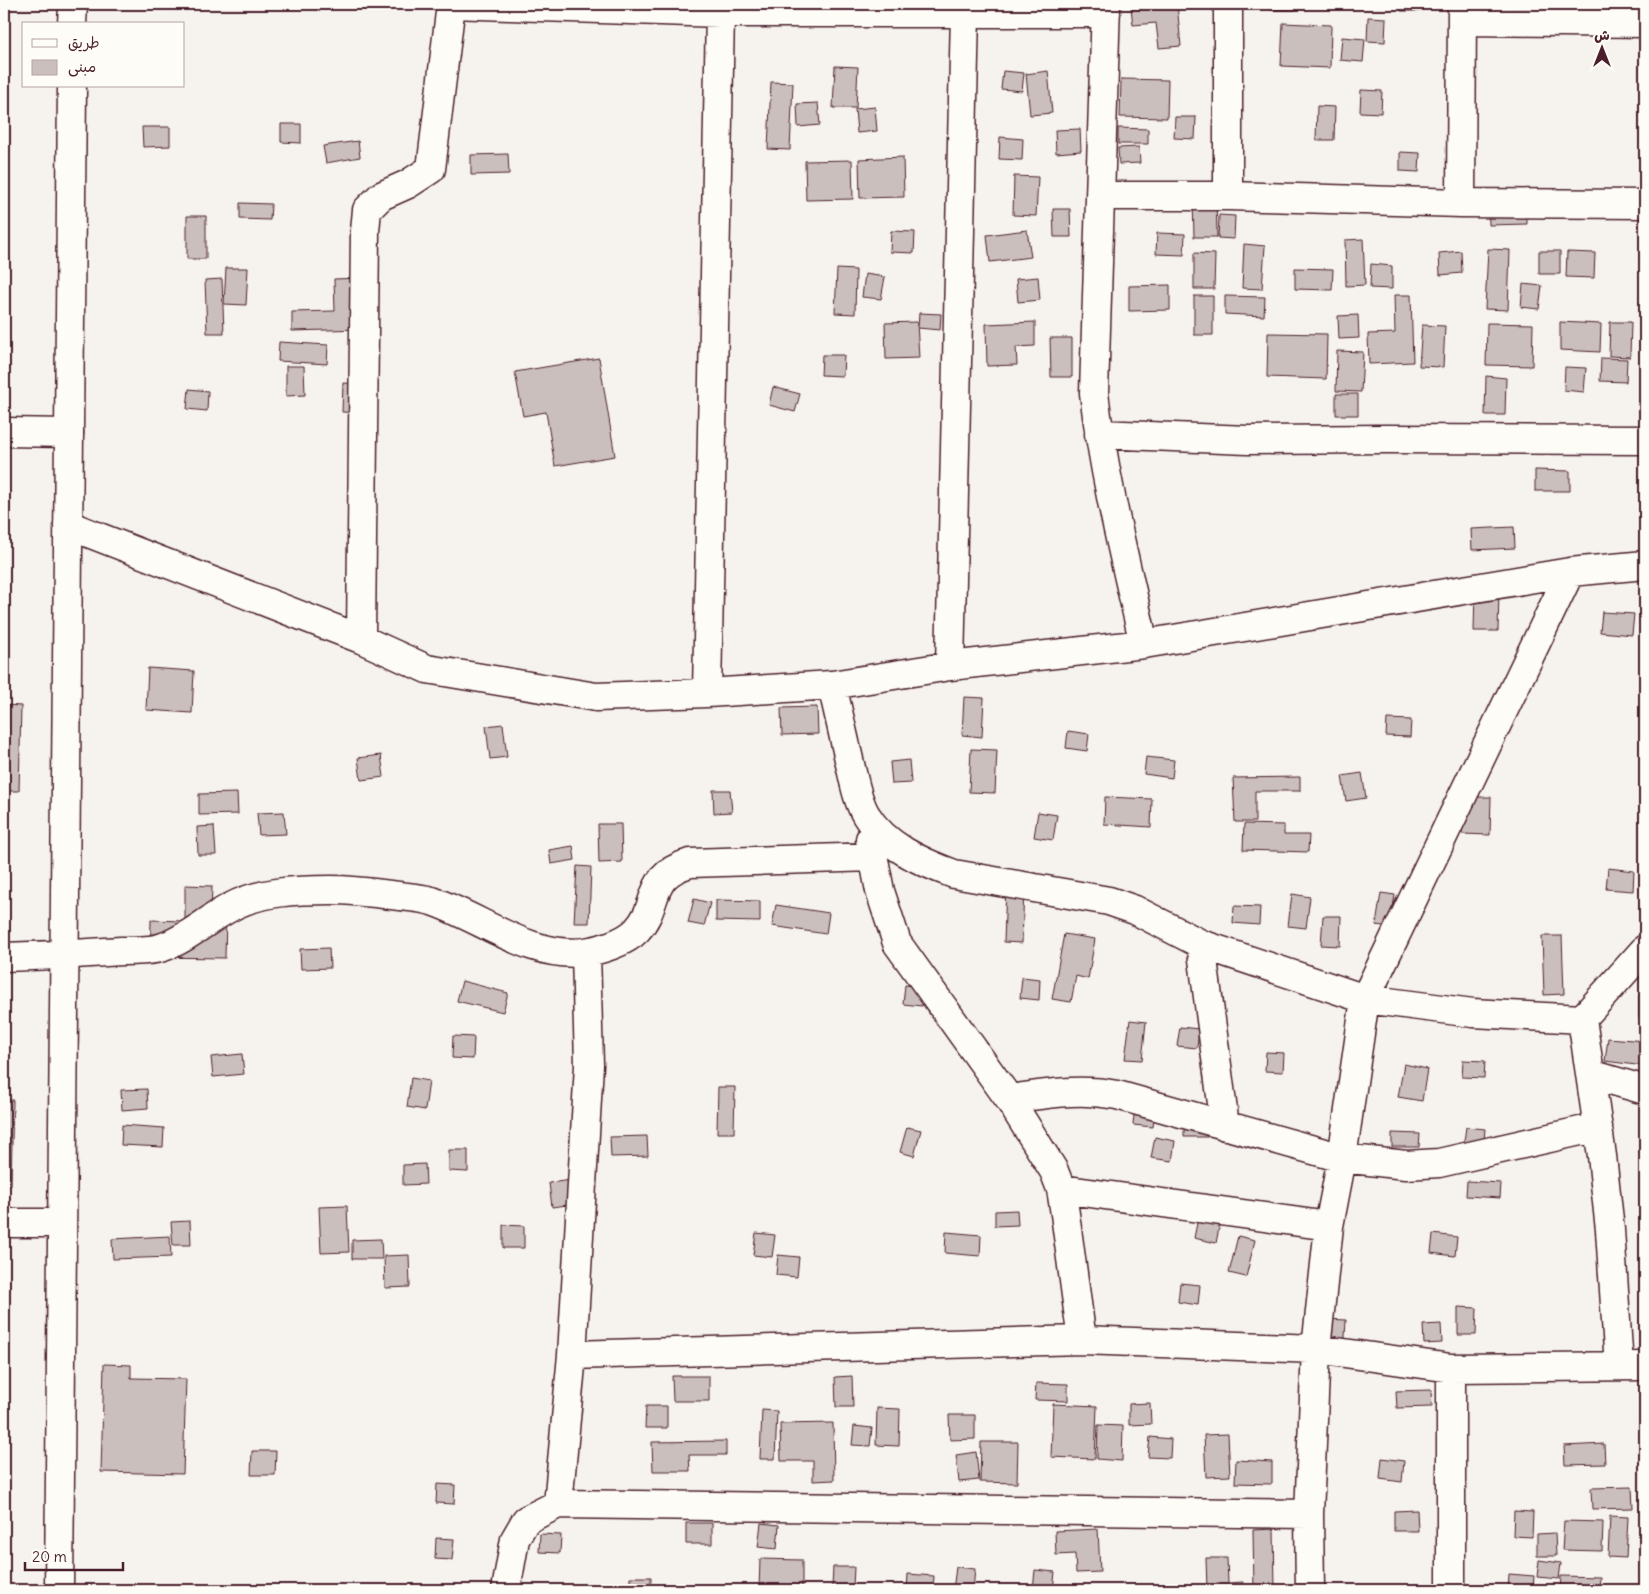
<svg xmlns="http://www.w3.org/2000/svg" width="1649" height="1594" viewBox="0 0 1649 1594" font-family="Delius,'Playpen Sans Arabic',sans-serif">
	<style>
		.building { fill: #cbbfbe; stroke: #4a1f2b }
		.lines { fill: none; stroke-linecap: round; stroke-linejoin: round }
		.street-casing { stroke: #4a1f2b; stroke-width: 31 }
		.secondary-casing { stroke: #4a1f2b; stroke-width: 31 }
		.street { stroke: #fdfcf7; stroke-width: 28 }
		.secondary { stroke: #fdfcf7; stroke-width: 28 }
	</style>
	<rect width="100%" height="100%" fill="#f6f3ef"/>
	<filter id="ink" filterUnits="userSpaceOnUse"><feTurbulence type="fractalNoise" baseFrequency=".02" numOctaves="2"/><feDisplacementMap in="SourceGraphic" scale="10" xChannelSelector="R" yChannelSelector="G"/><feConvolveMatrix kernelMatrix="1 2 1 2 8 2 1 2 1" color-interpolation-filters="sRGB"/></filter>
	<g filter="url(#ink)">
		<path class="building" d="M1177,4L1181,46L1159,48L1156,23L1133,25L1131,8Z
			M1271,4H1295V10H1271Z
			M1401,4H1421V11H1401Z
			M1597,4H1627L1628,12L1597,14Z
			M1368,17L1386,18L1385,42L1367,41Z
			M1283,23L1331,25L1330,68L1281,66Z
			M1342,37L1365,39L1363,62L1340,60Z
			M835,66L858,67L856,108H833Z
			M4,70L7,209H4Z
			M1003,71L1024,73L1022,91L1001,89Z
			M1048,71L1052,113L1030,115L1026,74Z
			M1121,79L1168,80L1167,118L1120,117Z
			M771,82L793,83L790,150L768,149Z
			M1361,90L1382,91L1381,113L1360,112Z
			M818,103L820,125L798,127L797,104Z
			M1317,106L1335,107L1334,140H1316Z
			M875,107L877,131L857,133L855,109Z
			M1175,117H1196L1195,139L1174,138Z
			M281,124H301V143L281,142Z
			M142,127H170V146L143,147Z
			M1118,128L1148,129V144H1118Z
			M1080,129L1081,151L1056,153L1055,130Z
			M1000,137L1023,139L1022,160L999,159Z
			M358,141L360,157L326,163L323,146Z
			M1139,147L1140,163L1119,164L1118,148Z
			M1400,152L1420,153L1419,172L1400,171Z
			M508,154L509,174L471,175V155Z
			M903,157L904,197L860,198L859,159Z
			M852,160L853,199L806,200L805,161Z
			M1014,176L1038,177L1036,216L1013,215Z
			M1527,197V224L1489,225L1488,199Z
			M1216,198L1217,237H1194L1193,199Z
			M240,203L271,204L270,220L240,219Z
			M1053,209H1070L1071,237H1054Z
			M1219,215L1235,216L1234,239L1218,238Z
			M187,216H206V259H187Z
			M1027,230L1031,257L990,262L987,235Z
			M891,231L915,232L914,253L890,252Z
			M1157,233L1185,234L1184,255L1156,254Z
			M1363,239L1365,285L1346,286L1345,240Z
			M1244,244L1265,246L1262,289L1242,288Z
			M1488,249L1510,250L1508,310L1485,309Z
			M1461,251L1462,273L1440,275L1439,253Z
			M1539,251H1560V274H1539Z
			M1567,252L1595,253L1594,278L1566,277Z
			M1194,253L1215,254L1214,289H1194Z
			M1371,264L1392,266V289L1370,288Z
			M226,268H248L246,305L224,304Z
			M1295,268L1333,269L1332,290L1295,289Z
			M837,269L856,270L855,314L835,313Z
			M865,274L885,277L881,299L862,297Z
			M1038,277L1040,300L1018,302L1016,279Z
			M362,278L363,329L292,331V312L335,311L334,279Z
			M222,279L224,333H207L205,280Z
			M1523,284L1542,286L1539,309L1521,307Z
			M1170,285V310L1129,311V286Z
			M1394,295H1411L1413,362L1369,364L1368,334L1395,333Z
			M1194,296H1213V335H1194Z
			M1225,296L1265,297L1264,316L1225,314Z
			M919,313L941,314L940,330L918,328Z
			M1358,315L1359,338L1339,339L1338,316Z
			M917,322L919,358L886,359L885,323Z
			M1035,322V346L1016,347L1017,365L987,366L986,324Z
			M1560,322L1601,324L1600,352L1560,350Z
			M1610,322H1631L1630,357L1609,356Z
			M1487,323L1533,324L1532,366L1486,365Z
			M1422,325L1445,326L1443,367L1419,366Z
			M1268,333L1327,334L1326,379L1267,377Z
			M1050,338H1072V377H1051Z
			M279,342L328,345L327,364L278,361Z
			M1337,351L1363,352L1361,392L1336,391Z
			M822,355H844L843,376L821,375Z
			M599,358L615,456L555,466L546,412L523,416L515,372Z
			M1601,358L1627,359L1626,382L1600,381Z
			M286,366H304L305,395L286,396Z
			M1565,367L1586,368L1584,392L1564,390Z
			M1486,376L1506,378L1505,415H1485Z
			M343,383L365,384L364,413L342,412Z
			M773,387L800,394L795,412L769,405Z
			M189,389L208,391L207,411L187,409Z
			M1336,394H1358V415H1336Z
			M1535,470L1570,471V491H1535Z
			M1514,527L1515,548L1472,550L1471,529Z
			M1475,590L1499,591L1498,631H1474Z
			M1602,612L1634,614L1632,635L1600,632Z
			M148,668L194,671L192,713L146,710Z
			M964,697L984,698L982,737L962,735Z
			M4,705L21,706L19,791H4Z
			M817,707L818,734L782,735L781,708Z
			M1387,719L1411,720L1410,737L1386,736Z
			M503,724L507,757L490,759L486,726Z
			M1068,731L1089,734L1087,751L1066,748Z
			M971,749L997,750L995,793L969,792Z
			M381,755L384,777L361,780L358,758Z
			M1146,757L1174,760L1172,778L1144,774Z
			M909,760L911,783L892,784L890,762Z
			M1362,773L1366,798L1346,801L1342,776Z
			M1300,777V791H1255V822H1235L1233,778Z
			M713,790H730L732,812L714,813Z
			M237,793L238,814L199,815V794Z
			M1105,797L1152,799L1151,827L1104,824Z
			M1463,797H1491L1490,835L1462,834Z
			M284,812L286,834L259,835L257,813Z
			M1038,812L1057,815L1053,840L1034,837Z
			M598,824H621L622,862L599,863Z
			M1244,824L1284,825V835H1309L1308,852L1243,850Z
			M214,826L216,855H198L197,827Z
			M573,846L575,860L551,864L549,850Z
			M577,866L591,867L589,923H574Z
			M1608,868L1634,871L1633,891L1606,889Z
			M185,885L212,886L211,916L226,917L225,958L150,957L151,920L185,921Z
			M1006,886L1024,887L1022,943L1004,942Z
			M1381,893L1395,895L1390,927L1376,925Z
			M1292,894L1310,897L1306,928L1288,926Z
			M694,899L710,903L704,926L688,923Z
			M716,900L760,901V922L716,921Z
			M776,905L829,913L826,934L772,926Z
			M1234,906L1260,907L1259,925L1233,923Z
			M1323,916H1341L1340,946L1321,945Z
			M1064,934L1095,939L1088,979L1076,976L1071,1002L1052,999Z
			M1542,936H1562L1564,994L1544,995Z
			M1641,946H1645V989H1641Z
			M329,948L330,968L301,969L300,949Z
			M1022,977L1040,979L1039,1000L1020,998Z
			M462,981L508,993L503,1012L457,1001Z
			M905,985L924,987L922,1006L903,1004Z
			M1639,995H1645V1018H1639Z
			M1130,1020L1146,1022L1142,1060L1125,1059Z
			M1180,1027L1199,1029L1197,1048L1177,1046Z
			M453,1036L474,1037L473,1059L452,1058Z
			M1608,1038L1645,1041L1644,1066L1605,1061Z
			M1266,1052L1284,1053L1283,1072L1265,1071Z
			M242,1054L244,1074L213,1077L211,1057Z
			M1463,1060L1485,1061L1484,1078L1462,1077Z
			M1404,1064L1427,1069L1422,1101L1398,1097Z
			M411,1078L429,1081L425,1110L407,1107Z
			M718,1087H735L734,1133H717Z
			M147,1089L148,1108L122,1110L121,1090Z
			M4,1100H13L11,1185H4Z
			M1135,1106L1155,1107L1153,1127L1133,1125Z
			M1184,1120H1209L1208,1137H1184Z
			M122,1125L164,1128L163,1147L121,1145Z
			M907,1127L921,1130L914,1156L900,1152Z
			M1466,1127L1485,1129L1483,1151L1463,1149Z
			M1392,1133L1420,1134L1419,1147H1392Z
			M647,1136L648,1156L611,1157L610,1137Z
			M1155,1137L1175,1141L1172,1161L1151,1158Z
			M449,1150H468V1172L449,1171Z
			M425,1164L426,1184L403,1185V1165Z
			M572,1180L575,1204L552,1207L549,1183Z
			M1467,1181L1501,1183L1500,1198L1466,1196Z
			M347,1206L349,1252L321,1253L319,1207Z
			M1017,1210L1018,1225L995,1226V1211Z
			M1199,1213L1221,1218L1216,1243L1194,1238Z
			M190,1221L191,1245H173L171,1222Z
			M503,1225L524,1226V1248H503Z
			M946,1232L981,1235L980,1256L945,1253Z
			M756,1233L775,1235L772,1257L753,1255Z
			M1433,1234L1457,1237L1455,1256L1431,1253Z
			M170,1236L171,1257L113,1259L112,1239Z
			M1238,1236L1255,1240L1246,1277L1229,1273Z
			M381,1239L382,1259H352V1240Z
			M409,1255L410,1287L385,1288L384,1256Z
			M778,1255L799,1257L797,1277L776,1275Z
			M1180,1283L1200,1285L1198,1305L1178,1302Z
			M1458,1307L1477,1308L1476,1335H1458Z
			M1327,1319L1346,1320L1344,1353H1326Z
			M1441,1324L1442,1343L1424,1344L1423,1325Z
			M104,1364L131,1365V1378L186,1379L183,1474L101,1472Z
			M672,1376H709V1401H673Z
			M852,1376L853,1407H836L835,1377Z
			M1036,1383L1068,1384V1401L1035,1400Z
			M1431,1390L1432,1407L1397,1408L1396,1391Z
			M1150,1403L1151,1424L1129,1425V1404Z
			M1053,1404L1097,1406L1095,1459L1051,1457Z
			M646,1406H667V1428H645Z
			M877,1408L900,1409L899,1446L876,1445Z
			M762,1410L777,1411L775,1459H760Z
			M949,1415H975V1439L950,1440Z
			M833,1423L834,1480L813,1481V1461H781L780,1424Z
			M1098,1425L1123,1426L1122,1461L1097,1459Z
			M854,1426L872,1428L870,1446L852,1445Z
			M1228,1434L1230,1476L1206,1477L1204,1435Z
			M1150,1437L1171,1439L1170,1458L1148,1457Z
			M726,1441V1455H689L690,1471H653L652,1442Z
			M981,1442H1018L1017,1483L980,1482Z
			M1604,1444L1605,1464L1565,1465L1564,1446Z
			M252,1451H276L275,1475H251Z
			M976,1452L979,1480L959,1482L956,1455Z
			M1382,1458L1404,1461L1402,1482L1380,1479Z
			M1236,1460L1272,1462V1484L1235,1483Z
			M437,1484L455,1485L454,1504L436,1503Z
			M1632,1487L1633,1508L1592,1509L1591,1488Z
			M1417,1510L1418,1531H1394V1511Z
			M1514,1511L1533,1512L1532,1537L1513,1536Z
			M1610,1516L1628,1517L1626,1558L1608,1557Z
			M1564,1521L1603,1522L1602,1551L1562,1550Z
			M686,1523H712V1544H686Z
			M761,1523L779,1525L777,1549L758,1547Z
			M1098,1529L1100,1572L1076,1573L1075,1554L1056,1555L1055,1531Z
			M1274,1529L1275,1590H1254L1253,1530Z
			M1555,1533L1556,1556H1537V1534Z
			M540,1534L561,1535L560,1553L539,1552Z
			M436,1538L454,1539L452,1560L435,1559Z
			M1206,1558H1227L1228,1583L1243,1582V1590H1207Z
			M760,1559L802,1560V1590H759Z
			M1539,1560L1561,1563L1559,1579L1537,1577Z
			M833,1567H854L853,1588L832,1587Z
			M956,1567L975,1569L973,1590H953Z
			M1035,1570L1055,1572L1053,1590H1033Z
			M908,1574L934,1576L933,1590H907Z
			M1509,1574L1534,1576L1533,1590H1508Z
			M1561,1576L1600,1577L1599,1590H1560Z
			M630,1577H651V1590H630Z"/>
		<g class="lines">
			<g class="street-casing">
				<path id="street" d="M451,4L720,13H1106
					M1106,4L1094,393C1104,478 1125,560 1144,644
					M1462,21L1645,23
					M1100,196H1228L1461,203L1645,204
					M1228,196V4
					M1461,203L1462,4
					M4,432L69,433
					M1099,434L1248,440L1385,439L1645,440
					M68,525L361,639L427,669L596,697L707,693L832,685L950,666L1144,644L1570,572L1645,565
					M361,639L365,231L367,210L381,196L408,184L431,169L451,4
					M950,666L965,13
					M832,685C838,711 844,738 850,764C854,780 857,800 866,815C885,846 921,862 954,874L1109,901L1135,910L1201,944L1365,999L1473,1013L1582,1019L1602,1156L1610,1230L1619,1366
					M707,693L720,13
					M870,839L880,891L897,943L1009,1099L1054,1171L1061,1189L1065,1214L1082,1340
					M1201,944L1225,1126
					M4,957C43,956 82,954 121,951C134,950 150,952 163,947C187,939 208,919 231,907C260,891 298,890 331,890C354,890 376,893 399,896C410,897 422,898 432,901C482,918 531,959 585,952C601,950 626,942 637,930C661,904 645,876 690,863L874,857
					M1582,1019L1645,949
					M1590,1074L1645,1090
					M1009,1099C1048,1094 1078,1088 1117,1095L1342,1158L1406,1165L1439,1163L1598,1127
					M1061,1189L1329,1226
					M572,1355L1082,1340L1316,1349L1451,1368L1645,1366
					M1451,1368V1590
					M558,1504L1309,1514
					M506,1590L515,1539L526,1520L558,1504L572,1355L589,1065L586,952
					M1310,1590L1309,1514L1316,1349L1329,1226L1342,1158L1365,999L1570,572"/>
			</g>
			<g class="secondary-casing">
				<path id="secondary" d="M72,24L73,4
					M4,1223H62
					M59,1590L72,86"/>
			</g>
			<use href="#street" class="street"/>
			<use href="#secondary" class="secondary"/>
		</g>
	</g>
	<rect width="1649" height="1594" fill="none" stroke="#fdfcf7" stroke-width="20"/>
	<rect x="10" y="10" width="1629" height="1574" fill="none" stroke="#4a1f2b" stroke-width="2" filter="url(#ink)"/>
	<rect x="22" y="22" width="162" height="65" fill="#fdfcf7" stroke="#b5a4a5"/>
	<rect x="32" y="39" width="25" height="8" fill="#fdfcf7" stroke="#b5a4a5"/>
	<text x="68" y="48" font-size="15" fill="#4a1f2b">طريق</text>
	<rect x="32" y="60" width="25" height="15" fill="#cbbfbe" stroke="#b5a4a5"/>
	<text x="68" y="72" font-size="15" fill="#4a1f2b">مبنى</text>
	<g transform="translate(1602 48)" stroke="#fdfcf7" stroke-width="4" paint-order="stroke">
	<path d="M0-4L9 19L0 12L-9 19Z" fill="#4a1f2b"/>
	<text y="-8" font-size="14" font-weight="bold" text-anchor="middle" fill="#4a1f2b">ش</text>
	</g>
	<path d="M25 1562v8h98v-8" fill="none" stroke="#4a1f2b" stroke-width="2.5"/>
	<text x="32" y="1562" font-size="15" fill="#4a1f2b" stroke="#fdfcf7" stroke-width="4" paint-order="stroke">20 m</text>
</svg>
